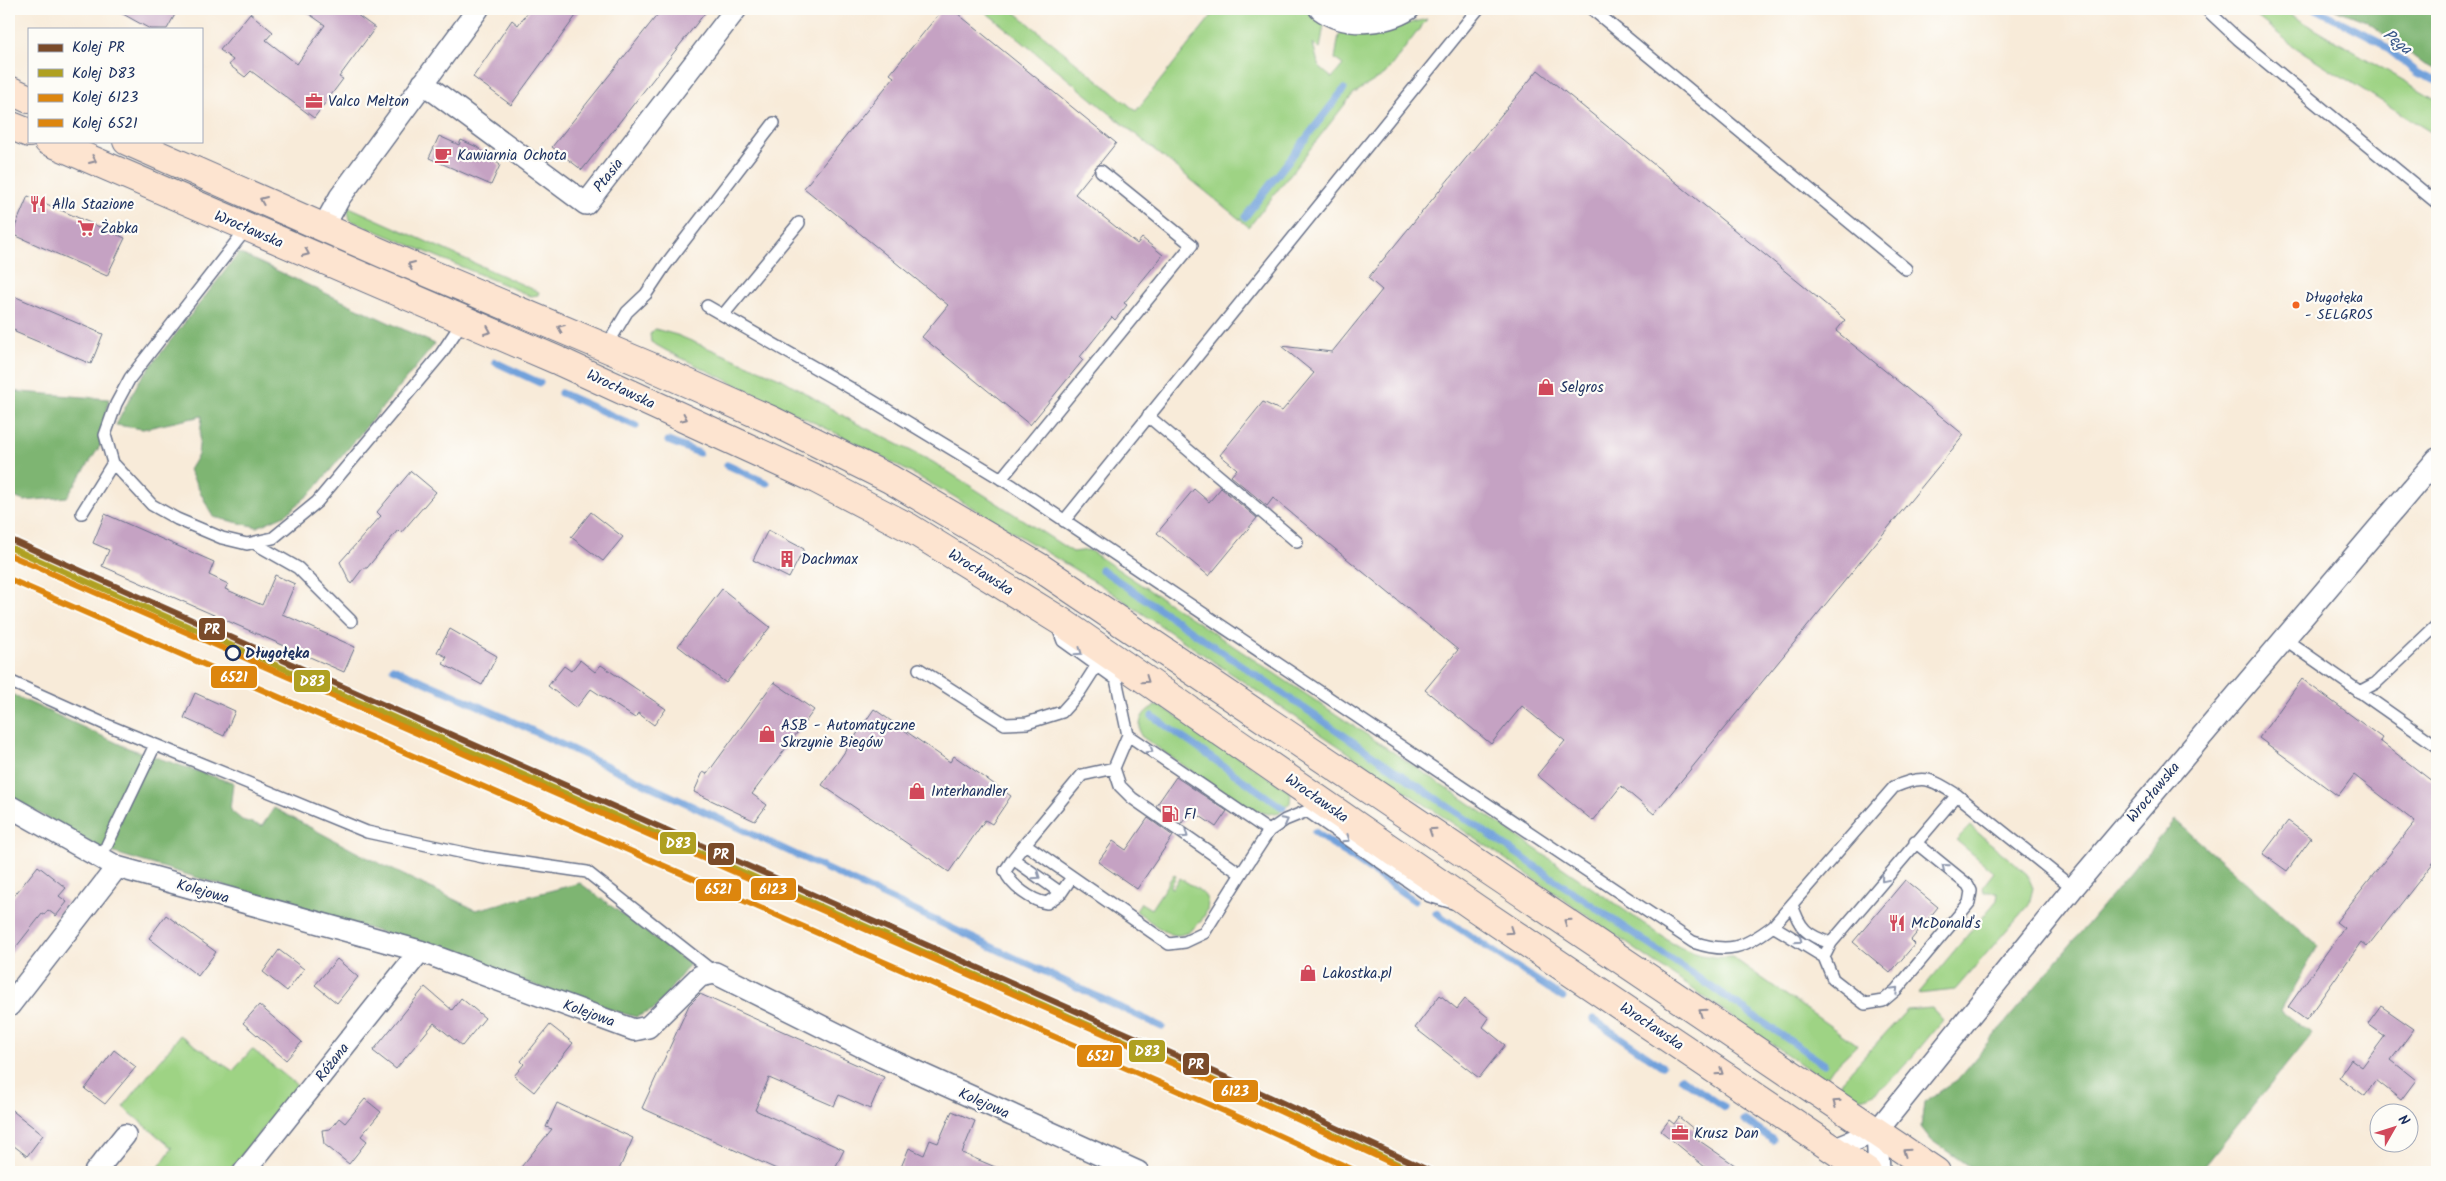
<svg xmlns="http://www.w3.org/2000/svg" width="2446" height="1181" viewBox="0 0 2446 1181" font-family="Kalam,sans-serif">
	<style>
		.green { fill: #9ed384; stroke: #5c8171 }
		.forest { fill: #7eb572; stroke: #4c7268 }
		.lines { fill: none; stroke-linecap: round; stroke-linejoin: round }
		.stream { stroke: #71a1db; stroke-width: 7 }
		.building { fill: #c5a2c3 }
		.lane-casing { stroke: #687189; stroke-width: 14 }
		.street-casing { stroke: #687189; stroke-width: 24 }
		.secondary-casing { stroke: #687189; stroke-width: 30 }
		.lane { stroke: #fff; stroke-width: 11 }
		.street { stroke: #fff; stroke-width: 21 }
		.secondary { stroke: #fde4d0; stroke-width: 28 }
		.rail-1-casing { stroke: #fdfcf7; stroke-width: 10 }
		.rail-2-casing { stroke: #fdfcf7; stroke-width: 10 }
		.rail-3-casing { stroke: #fdfcf7; stroke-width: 10 }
		.rail-4-casing { stroke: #fdfcf7; stroke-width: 10 }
		.rail-1 { stroke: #7a4b2a; stroke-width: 6 }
		.rail-2 { stroke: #afa021; stroke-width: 6 }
		.rail-3 { stroke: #dd860e; stroke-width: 6 }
		.rail-4 { stroke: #dd860e; stroke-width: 6 }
		.oneway { stroke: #8c8a97 }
		.oneway2 { stroke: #8d97ae }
		.bus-dot { fill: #f26522; stroke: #fdfcf7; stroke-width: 2 }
		.stop-dot { fill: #fdfcf7; stroke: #1b2f5e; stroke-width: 2.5 }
		.labels { text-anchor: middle; stroke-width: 4.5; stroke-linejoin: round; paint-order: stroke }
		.bus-label { font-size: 14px; fill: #1b2f5e; stroke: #fdfcf7; text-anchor: start }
		.poi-label { font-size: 15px; fill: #1b2f5e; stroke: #fdfcf7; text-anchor: start }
		.street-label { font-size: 15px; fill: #1b2f5e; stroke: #fdfcf7 }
		.stop-label { font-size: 15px; font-weight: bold; fill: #1b2f5e; stroke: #fdfcf7; text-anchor: start }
		.water-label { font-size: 16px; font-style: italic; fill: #39578a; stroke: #fdfcf7 }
		.line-badge { stroke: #fdfcf7; stroke-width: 2 }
		.badge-label { font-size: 14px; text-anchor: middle; font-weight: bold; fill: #fff }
	</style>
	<rect width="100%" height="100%" fill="#fdfcf7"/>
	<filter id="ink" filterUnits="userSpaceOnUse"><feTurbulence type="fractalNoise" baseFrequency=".02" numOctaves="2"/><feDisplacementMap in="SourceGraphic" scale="10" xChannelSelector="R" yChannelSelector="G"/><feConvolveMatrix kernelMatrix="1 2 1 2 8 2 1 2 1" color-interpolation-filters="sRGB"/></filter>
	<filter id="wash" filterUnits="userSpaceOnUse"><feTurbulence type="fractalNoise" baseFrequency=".0096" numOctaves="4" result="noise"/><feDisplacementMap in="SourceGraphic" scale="20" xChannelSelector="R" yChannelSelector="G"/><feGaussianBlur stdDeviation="1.12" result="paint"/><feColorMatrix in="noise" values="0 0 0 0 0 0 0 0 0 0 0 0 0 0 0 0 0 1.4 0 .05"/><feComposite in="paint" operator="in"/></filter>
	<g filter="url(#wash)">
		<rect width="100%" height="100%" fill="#f8ebd9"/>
		<path class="green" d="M982,9H1011L1136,111L1217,9H1304L1324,24L1320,49L1313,44L1319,67L1332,78L1343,65L1335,59L1339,35L1345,29L1379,31L1427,19L1385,74L1353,94L1249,227Z
			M2247,9H2284L2288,13L2437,100V136L2295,47Z
			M347,206L539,292L538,295L531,296L350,220Z
			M655,329L677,335L782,379L852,421L933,462L1073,552L1089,550L1453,792L1672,943C1693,954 1709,959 1732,957L1857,1045L1833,1068L1827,1077L1818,1076L1504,858L1099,584L948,493L856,443L667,351L651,342L650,334Z
			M1155,706H1161L1291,792L1290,803L1281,812L1269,814L1257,811L1230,798L1141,736C1138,722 1141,712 1155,706Z
			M1970,826L2027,874L2033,888L2029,904L1955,990L1918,994L1997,900L1998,892H1984L1983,886L1994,872L1956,840Z
			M1174,874L1176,876L1170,887L1172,888L1180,878C1187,883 1200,889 1205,896C1216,911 1191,937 1175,935C1162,933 1147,918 1136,911L1141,903L1151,909Z
			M1932,1008L1943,1020C1926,1039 1888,1092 1864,1097C1853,1099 1844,1093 1835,1088L1907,1010Z
			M180,1035L233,1071L252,1049L298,1086L228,1172H165L159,1167L172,1148L123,1107Z"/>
		<path class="forest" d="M2335,9H2437V70L2425,65L2366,21Z
			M239,253L435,344L313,491L287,514L257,527L213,517L189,470L198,455L202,416L143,429L116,425L139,381Z
			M9,391L109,399L100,446L67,497L24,501L9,495Z
			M9,693L128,748L233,783L230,810L242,820L262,826L274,808L362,855L476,910L580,883L690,964L655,1009L636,1017L576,1000L417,943L101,849L9,796Z
			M2175,820L2318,946L2281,1011L2311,1034L2200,1172H1977L1931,1140L1921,1127L1924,1102L1957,1080Z"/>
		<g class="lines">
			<path class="stream" d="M2316,9L2377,40L2417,73L2437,81
				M1245,217L1344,89
				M495,362L540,383
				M561,393L636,426
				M668,441L699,453
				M727,465L767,483
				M1101,569L1824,1064
				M393,668L497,714L1162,1027
				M1152,716L1283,808
				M1315,832L1415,901
				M1436,913L1563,998
				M1593,1019L1662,1066
				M1681,1078L1724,1107
				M1744,1120L1773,1140"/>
		</g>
		<g id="blocks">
			<path class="building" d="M114,9H178L167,29H150Z
				M302,9H349L375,28L339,77L343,79L314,118L251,71L245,77L229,65L233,60L220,50L250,13L273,32L266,40L297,64L325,25Z
				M530,9H581L511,105L473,77L512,20L518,25Z
				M662,9H708L582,170L552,147Z
				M943,9H952L1116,143L1075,194L1137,244L1142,238L1163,255L1124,303L1127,305L1115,320L1112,317L1080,357L1083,360L1030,425L922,337L948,305L804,188L894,77L890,74Z
				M1538,70L1845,320L1836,331L1964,435L1654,814L1621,786L1593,821L1537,775L1565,741L1522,706L1491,744L1425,690L1458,650L1273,498L1267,506L1231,476L1237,469L1220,455L1263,402L1282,411L1314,373L1281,346L1332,352L1382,290L1368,278Z
				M439,136L459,145L461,140L477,147L500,165L491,185L429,158Z
				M28,196L125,238L107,276L12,234Z
				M9,294L103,334L91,364L15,332L16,330L9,327Z
				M411,471L436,492L401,533L398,530L367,568H363L351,584L340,562L381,516L377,512Z
				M1221,488L1257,518L1209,576L1157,533L1194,489L1209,502Z
				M591,512L623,537L603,561L571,537Z
				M105,514L214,562L209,575L228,584L225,589L262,605L275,575L295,584L282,614L355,647L344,672L102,566L109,550L93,543Z
				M768,530L804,549L789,578L753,560Z
				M722,589L770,627L726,683L678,646Z
				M450,629L497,656L482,685L443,664L447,657L437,652Z
				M580,660L595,672L601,665L666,709L654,725L638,713L635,718L591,689L576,708L548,686L564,666L571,671Z
				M2302,679L2382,738L2380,741L2437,785V858L2367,947L2361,942L2306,1020L2288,1007L2344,928L2336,922L2415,822L2354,775L2338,796L2259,738Z
				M774,682L814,710L752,794L767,805L755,821L694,792L703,772L707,774Z
				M195,693L235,711L224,736L184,718Z
				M874,709L950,762L954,756L1011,796L992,824L985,820L949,872L822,785Z
				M1176,777L1227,811L1216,827L1191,810L1182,823L1156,806Z
				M1148,818L1173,836L1137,889L1098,862L1113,841L1126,850Z
				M2288,821L2311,838L2287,871L2263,854Z
				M38,866L66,888L59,896L67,902L56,916L48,910L44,915L42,914L9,956V902Z
				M1905,880L1938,907L1911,940L1915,944L1890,973L1853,942Z
				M166,915L216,952L198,976L149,938Z
				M279,950L304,969L287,991L263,972Z
				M337,959L358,977L337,1003L315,985Z
				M425,987L452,1010L461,998L485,1018L462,1046L434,1023L396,1069L373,1051Z
				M700,994L884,1077L870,1109L839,1095L834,1106L769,1078L755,1110L844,1150L833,1172H783L642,1108L689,1005Z
				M1440,995L1457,1009L1465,999L1489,1018L1483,1027L1505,1045L1479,1078L1415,1028Z
				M259,1005L302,1042L286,1060L243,1023Z
				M2381,1006L2414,1029L2391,1060L2416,1080L2401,1100L2376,1080L2365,1096L2339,1077L2351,1059L2362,1067L2385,1036L2368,1024Z
				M550,1025L573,1043L534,1092L514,1076L524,1064L521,1061Z
				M114,1050L136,1067L105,1104L85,1089Z
				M365,1099L381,1112L361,1136L367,1141L349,1164L324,1144L322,1130L330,1129L339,1118L345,1123Z
				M557,1103L633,1138L618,1172H517L552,1129L546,1127Z
				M9,1108L43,1135L27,1156L9,1142Z
				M952,1111L975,1121L962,1153L1007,1172H899L909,1148L924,1155L930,1140L938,1143Z
				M1679,1117L1695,1130L1691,1135L1745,1172H1711L1661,1131L1669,1120L1674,1124Z"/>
		</g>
	</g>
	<g filter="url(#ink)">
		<use href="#blocks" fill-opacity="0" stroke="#687189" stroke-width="1"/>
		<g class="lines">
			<g class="lane-casing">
				<path id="lane" d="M1592,9L1906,269
					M2206,9L2238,39L2437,203
					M247,228L130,378L116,404L105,435L113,463L152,505L177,519L222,538L247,544L273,538L317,502L441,354L463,321
					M707,306L866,397L1013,486L1693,942C1729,954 1744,948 1773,926L1894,787C1923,774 1930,778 1957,795
					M723,315L799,223
					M606,347L627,312L646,294L664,267L774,123
					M1148,416L1297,542
					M1001,479L1192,245L1101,171
					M82,513L113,463
					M1064,521L1478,9
					M254,543L298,568L351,621
					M1057,625L1063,641L1116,679L1128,735L1269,831L1285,820L1307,811L1429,896L1453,903
					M2283,638L2437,746
					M919,669L1005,724L1027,723L1062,712L1079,693L1097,665
					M9,681L107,725L367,832L483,857L587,872L715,973
					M2359,692L2376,683L2437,625
					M1128,735L1114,768L1120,786L1132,798L1241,874L1269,831
					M1114,768L1082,775L1025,844L1169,944L1185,942L1204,933L1241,874
					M1915,842L1968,885L1971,891L1969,903L1896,990L1883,1001L1865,1004L1833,979L1824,957L1831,943L1957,795L2073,888
					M1025,844L1013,859L1061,893L1072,877
					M107,845L155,745
					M1013,859L1005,871C1011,886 1032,901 1047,903L1061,893
					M1792,904C1799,928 1807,936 1831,943
					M1773,926L1824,957"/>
			</g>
			<g class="street-casing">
				<path id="street" d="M1320,9C1344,27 1384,25 1409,9
					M423,83L586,204L736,9
					M324,226L340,197L478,9
					M9,806L117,867L420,951L634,1030L648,1027L700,976L715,973L879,1055L1138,1172
					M9,1006L117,867
					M1877,1131L1879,1172
					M1833,1149L1877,1131L2073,888L2437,459
					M95,1172L125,1135
					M244,1172L420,951"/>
			</g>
			<g class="secondary-casing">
				<path id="secondary" d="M9,90L29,99
					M9,125L29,133
					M48,141L559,361L816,479L908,527L1062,622L1477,909L1867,1172
					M127,141L384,254L654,368L771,420L890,479L1039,567L1936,1172"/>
			</g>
			<use href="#lane" class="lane"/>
			<use href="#street" class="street"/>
			<use href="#secondary" class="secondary"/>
			<g class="rail-1-casing">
				<path id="rail-1" d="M9,539L1261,1093L1432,1172"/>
			</g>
			<g class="rail-2-casing">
				<path id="rail-2" d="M9,547L1258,1100L1415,1172"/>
			</g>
			<g class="rail-3-casing">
				<path id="rail-3" d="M12,556L1256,1100L1396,1165"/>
			</g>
			<g class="rail-4-casing">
				<path id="rail-4" d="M9,579L1247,1121L1358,1172"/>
			</g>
			<use href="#rail-1" class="rail-1"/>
			<use href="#rail-2" class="rail-2"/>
			<use href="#rail-3" class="rail-3"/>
			<use href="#rail-4" class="rail-4"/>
		</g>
		<defs><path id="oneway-chevron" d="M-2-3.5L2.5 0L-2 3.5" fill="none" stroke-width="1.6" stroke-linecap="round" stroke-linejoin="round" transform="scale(1.25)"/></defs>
		<g class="oneway">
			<use href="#oneway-chevron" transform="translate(93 160) rotate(24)"/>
			<use href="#oneway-chevron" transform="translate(263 200) rotate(-157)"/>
			<use href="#oneway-chevron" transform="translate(306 253) rotate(23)"/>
			<use href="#oneway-chevron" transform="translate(411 265) rotate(-157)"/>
			<use href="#oneway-chevron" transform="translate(561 328) rotate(-157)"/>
			<use href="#oneway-chevron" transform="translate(488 331) rotate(23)"/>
			<use href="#oneway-chevron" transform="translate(684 418) rotate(25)"/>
			<use href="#oneway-chevron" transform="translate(1146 680) rotate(35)"/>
			<use href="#oneway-chevron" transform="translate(1432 831) rotate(-146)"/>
			<use href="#oneway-chevron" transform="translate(1567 922) rotate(-146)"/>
			<use href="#oneway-chevron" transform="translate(1510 931) rotate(34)"/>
			<use href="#oneway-chevron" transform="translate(1702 1012) rotate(-146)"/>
			<use href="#oneway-chevron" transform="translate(1720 1072) rotate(34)"/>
			<use href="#oneway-chevron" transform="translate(1836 1103) rotate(-145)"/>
			<use href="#oneway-chevron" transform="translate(1906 1152) rotate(-145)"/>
		</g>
		<g class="oneway2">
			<use href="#oneway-chevron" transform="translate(1079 652) rotate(35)"/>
			<use href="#oneway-chevron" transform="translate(1150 750) rotate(34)"/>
			<use href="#oneway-chevron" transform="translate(1285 821) rotate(-28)"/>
			<use href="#oneway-chevron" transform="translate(1185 835) rotate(35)"/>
			<use href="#oneway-chevron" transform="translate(1347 839) rotate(35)"/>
			<use href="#oneway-chevron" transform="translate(1945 867) rotate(-141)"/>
			<use href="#oneway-chevron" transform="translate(1037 876) rotate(35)"/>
			<use href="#oneway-chevron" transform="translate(1884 879) rotate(130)"/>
			<use href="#oneway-chevron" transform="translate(1799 940) rotate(35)"/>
			<use href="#oneway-chevron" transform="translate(1895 990) rotate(-45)"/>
		</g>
	</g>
	<defs>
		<g id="office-bare" transform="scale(1.35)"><path d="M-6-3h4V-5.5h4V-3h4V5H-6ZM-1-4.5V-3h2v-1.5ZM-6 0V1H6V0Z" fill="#d1495b" stroke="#fdfcf7" stroke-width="2.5" paint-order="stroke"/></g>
		<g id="cafe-bare" transform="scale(1.35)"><path d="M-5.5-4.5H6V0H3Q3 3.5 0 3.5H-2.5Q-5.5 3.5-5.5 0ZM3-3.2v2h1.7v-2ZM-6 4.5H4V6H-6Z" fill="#d1495b" stroke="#fdfcf7" stroke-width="2.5" paint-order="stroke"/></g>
		<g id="restaurant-bare" transform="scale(1.35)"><path d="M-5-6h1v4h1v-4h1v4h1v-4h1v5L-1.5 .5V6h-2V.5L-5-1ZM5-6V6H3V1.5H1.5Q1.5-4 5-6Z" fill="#d1495b" stroke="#fdfcf7" stroke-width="2.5" paint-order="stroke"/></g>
		<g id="supermarket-bare" transform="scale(1.35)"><path d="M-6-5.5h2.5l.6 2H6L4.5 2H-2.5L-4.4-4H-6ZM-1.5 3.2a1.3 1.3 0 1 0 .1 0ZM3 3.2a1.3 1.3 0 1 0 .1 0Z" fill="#d1495b" stroke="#fdfcf7" stroke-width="2.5" paint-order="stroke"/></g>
		<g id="shop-bare" transform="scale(1.35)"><path d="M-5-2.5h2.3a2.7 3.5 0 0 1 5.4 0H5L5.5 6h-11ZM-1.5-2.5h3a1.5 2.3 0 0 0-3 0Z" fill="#d1495b" stroke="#fdfcf7" stroke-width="2.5" paint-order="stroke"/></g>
		<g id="building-bare" transform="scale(1.35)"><path d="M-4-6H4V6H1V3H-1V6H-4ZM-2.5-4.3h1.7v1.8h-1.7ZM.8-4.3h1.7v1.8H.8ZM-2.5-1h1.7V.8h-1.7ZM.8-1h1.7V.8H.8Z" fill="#d1495b" stroke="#fdfcf7" stroke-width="2.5" paint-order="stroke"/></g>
		<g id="fuel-bare" transform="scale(1.35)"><path d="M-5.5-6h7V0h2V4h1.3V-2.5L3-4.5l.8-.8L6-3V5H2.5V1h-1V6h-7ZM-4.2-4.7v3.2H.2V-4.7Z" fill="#d1495b" stroke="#fdfcf7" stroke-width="2.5" paint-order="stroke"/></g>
	</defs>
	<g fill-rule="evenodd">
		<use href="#office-bare" x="314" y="101"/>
		<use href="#cafe-bare" x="443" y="155"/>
		<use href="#restaurant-bare" x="38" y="204"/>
		<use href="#supermarket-bare" x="86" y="228"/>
		<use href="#shop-bare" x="1546" y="387"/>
		<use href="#building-bare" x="787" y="559"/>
		<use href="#shop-bare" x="767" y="734"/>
		<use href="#shop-bare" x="917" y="791"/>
		<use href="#fuel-bare" x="1170" y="814"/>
		<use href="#restaurant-bare" x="1897" y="923"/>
		<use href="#shop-bare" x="1308" y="973"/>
		<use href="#office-bare" x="1680" y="1133"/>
	</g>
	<circle class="bus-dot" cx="2296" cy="305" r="4.5"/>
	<circle class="stop-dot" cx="233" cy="653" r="7"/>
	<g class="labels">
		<g class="bus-label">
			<text x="2305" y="302">Długołęka<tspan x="2305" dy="17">- SELGROS</tspan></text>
		</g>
		<g class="poi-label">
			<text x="328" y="106">Valco Melton</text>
			<text x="457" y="160">Kawiarnia Ochota</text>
			<text x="52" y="209">Alla Stazione</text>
			<text x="100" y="233">Żabka</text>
			<text x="1560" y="392">Selgros</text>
			<text x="801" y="564">Dachmax</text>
			<text x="781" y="730">ASB - Automatyczne<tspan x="781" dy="17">Skrzynie Biegów</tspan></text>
			<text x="931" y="796">Interhandler</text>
			<text x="1184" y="819">F1</text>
			<text x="1911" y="928">McDonald's</text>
			<text x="1322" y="978">Lakostka.pl</text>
			<text x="1694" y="1138">Krusz Dan</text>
		</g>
		<g class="street-label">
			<text transform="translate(608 175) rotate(-52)" y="5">Ptasia</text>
			<text transform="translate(249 229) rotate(23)" y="5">Wrocławska</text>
			<text transform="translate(621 389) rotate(25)" y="5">Wrocławska</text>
			<text transform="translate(981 572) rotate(32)" y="5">Wrocławska</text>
			<text transform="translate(2153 792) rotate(-50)" y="5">Wrocławska</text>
			<text transform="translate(1317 798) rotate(35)" y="5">Wrocławska</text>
			<text transform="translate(203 891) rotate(16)" y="5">Kolejowa</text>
			<text transform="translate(589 1013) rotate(20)" y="5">Kolejowa</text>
			<text transform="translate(1652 1026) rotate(34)" y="5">Wrocławska</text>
			<text transform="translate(332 1062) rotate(-52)" y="5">Różana</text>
			<text transform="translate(984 1103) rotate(24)" y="5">Kolejowa</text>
		</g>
		<g class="stop-label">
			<text x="245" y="658">Długołęka</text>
		</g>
		<g class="water-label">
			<text transform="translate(2398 41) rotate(38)" y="6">Pęga</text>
		</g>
	</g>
	<g class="line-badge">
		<rect x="198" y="617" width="28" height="24" rx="5" fill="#7a4b2a"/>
		<rect x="210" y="665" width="48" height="24" rx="5" fill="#dd860e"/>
		<rect x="293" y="669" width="38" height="24" rx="5" fill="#afa021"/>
		<rect x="659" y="831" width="38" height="24" rx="5" fill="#afa021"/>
		<rect x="707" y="842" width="28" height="24" rx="5" fill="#7a4b2a"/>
		<rect x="750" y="877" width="47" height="24" rx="5" fill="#dd860e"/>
		<rect x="695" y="878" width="47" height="24" rx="5" fill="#dd860e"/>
		<rect x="1128" y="1039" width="38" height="24" rx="5" fill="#afa021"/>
		<rect x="1076" y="1044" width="47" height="24" rx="5" fill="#dd860e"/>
		<rect x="1182" y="1052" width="28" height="24" rx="5" fill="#7a4b2a"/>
		<rect x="1212" y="1079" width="47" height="24" rx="5" fill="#dd860e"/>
	</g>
	<g class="badge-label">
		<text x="212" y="634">PR</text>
		<text x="234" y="682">6521</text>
		<text x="312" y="686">D83</text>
		<text x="678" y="848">D83</text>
		<text x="721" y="859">PR</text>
		<text x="773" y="894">6123</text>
		<text x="718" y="894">6521</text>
		<text x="1147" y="1056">D83</text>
		<text x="1100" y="1061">6521</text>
		<text x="1196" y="1069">PR</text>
		<text x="1235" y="1096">6123</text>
	</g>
	<rect width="2446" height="1181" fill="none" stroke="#fdfcf7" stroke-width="30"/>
	<rect x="28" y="28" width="175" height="115" fill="#fdfcf7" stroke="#a3aaba"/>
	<rect x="38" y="44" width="25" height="8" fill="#7a4b2a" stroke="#a3aaba"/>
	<text x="72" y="52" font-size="15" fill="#1b2f5e">Kolej PR</text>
	<rect x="38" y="69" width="25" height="8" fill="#afa021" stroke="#a3aaba"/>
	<text x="72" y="78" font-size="15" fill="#1b2f5e">Kolej D83</text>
	<rect x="38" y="94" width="25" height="8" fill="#dd860e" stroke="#a3aaba"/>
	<text x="72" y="102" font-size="15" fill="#1b2f5e">Kolej 6123</text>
	<rect x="38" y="119" width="25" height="8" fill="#dd860e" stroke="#a3aaba"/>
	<text x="72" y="128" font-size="15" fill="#1b2f5e">Kolej 6521</text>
	<g transform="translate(2394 1128) rotate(51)"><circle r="24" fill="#fdfcf7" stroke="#a3aaba"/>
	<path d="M0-4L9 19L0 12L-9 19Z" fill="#d1495b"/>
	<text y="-8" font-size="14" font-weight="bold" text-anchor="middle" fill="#1b2f5e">N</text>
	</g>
</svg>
